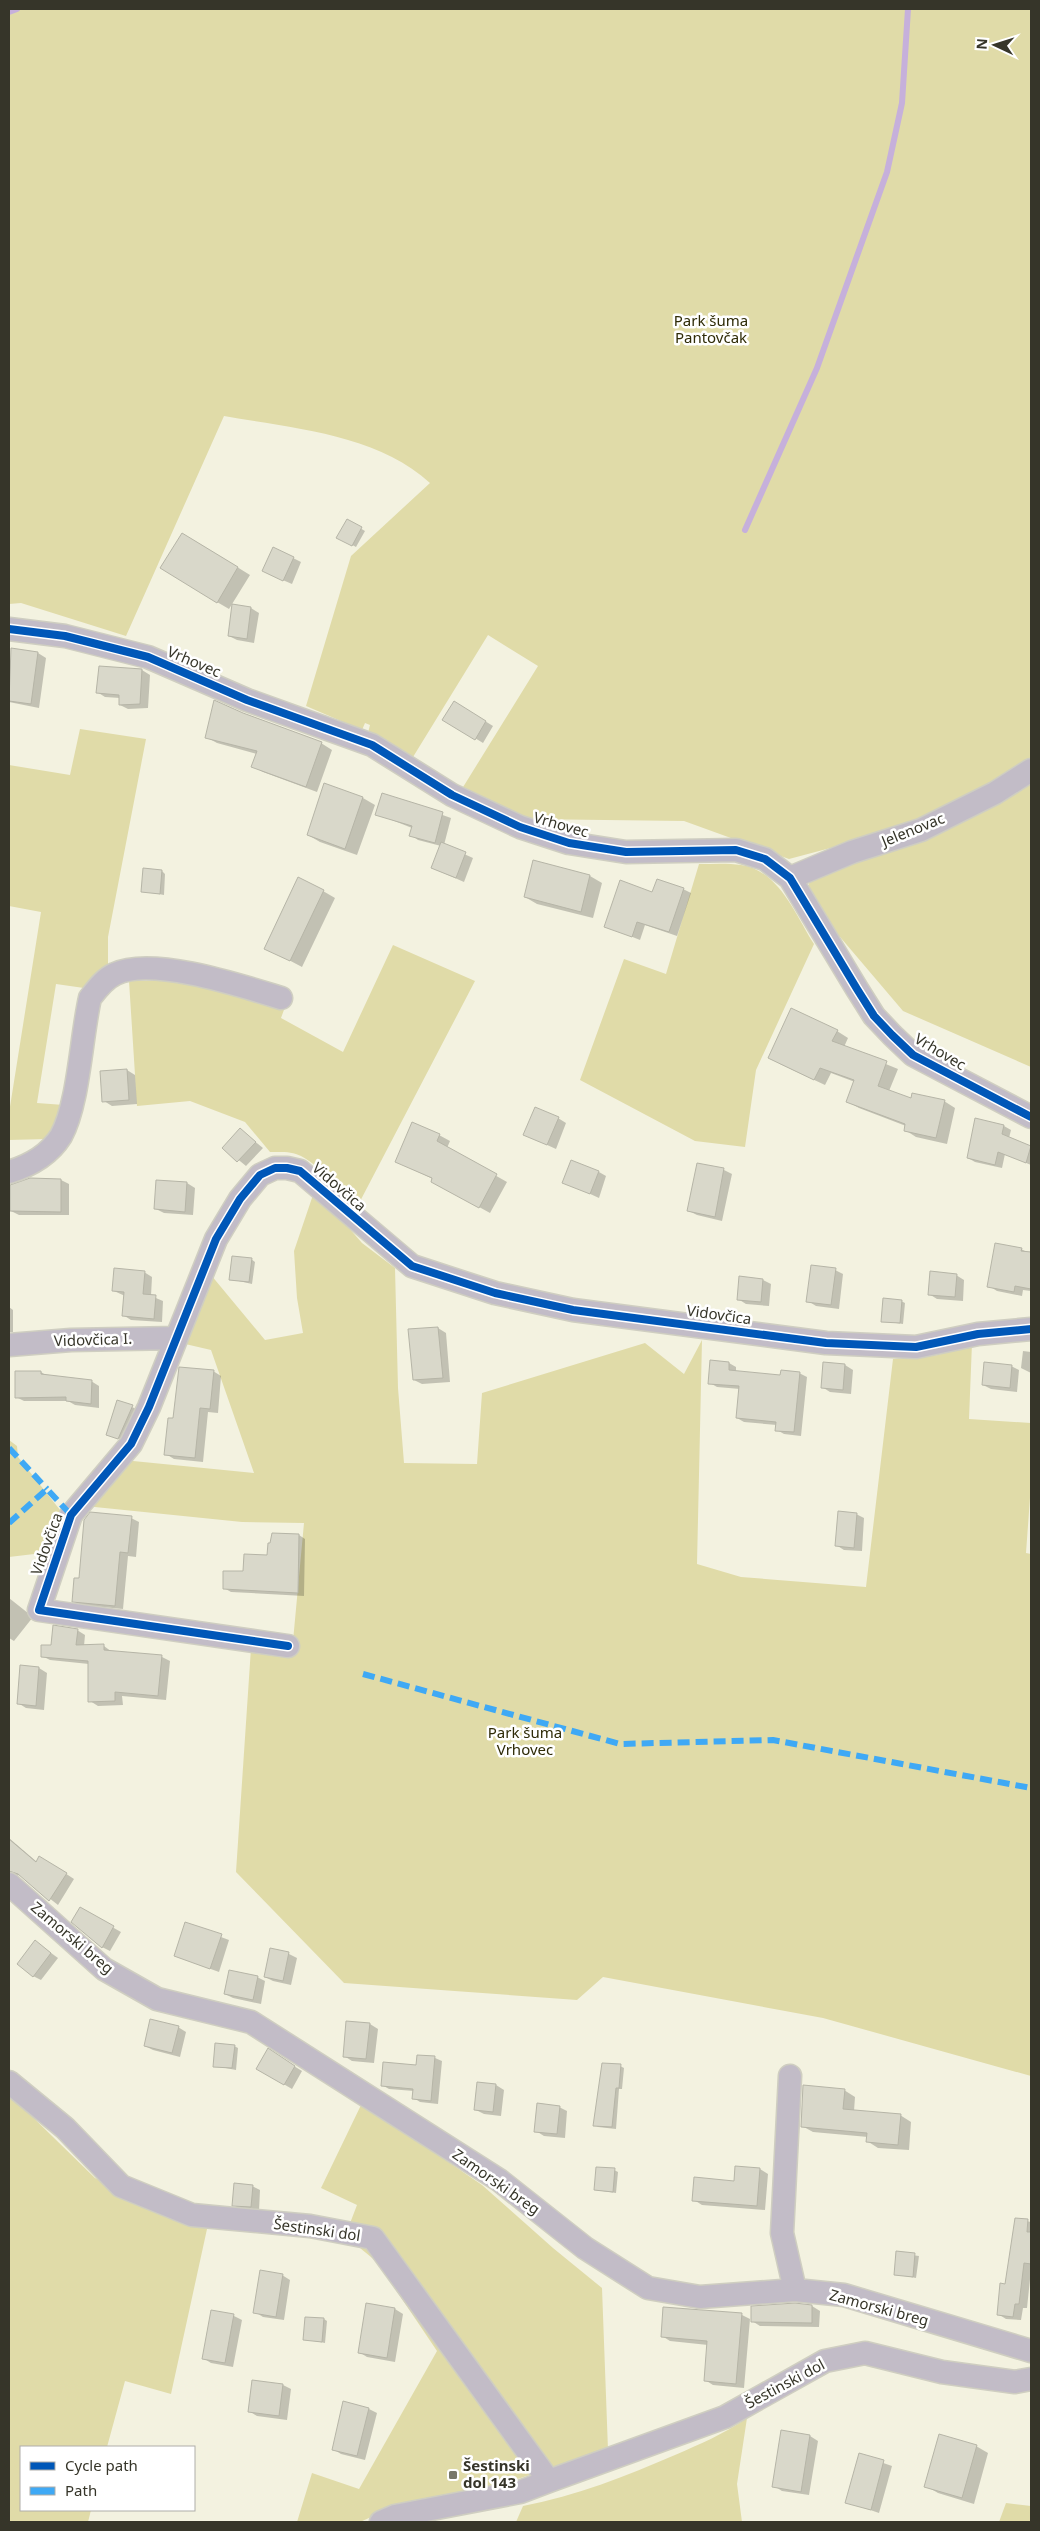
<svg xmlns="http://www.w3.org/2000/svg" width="1040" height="2531" viewBox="0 0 1040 2531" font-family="'Noto Sans',sans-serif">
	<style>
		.green { fill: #e0dba8 }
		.shadow { fill: #0003 }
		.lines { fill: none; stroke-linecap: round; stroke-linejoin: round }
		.stream { stroke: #c6b0db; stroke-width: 6 }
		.building { fill: #d9d8ca; stroke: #b6b5a7 }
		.minor-casing { stroke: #cfcec1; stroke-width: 25 }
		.minor { stroke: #c2bcc7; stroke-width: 22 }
		.quiet { stroke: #3fa9f5; stroke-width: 6; stroke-dasharray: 12 6; stroke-linecap: butt }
		.cycleway-casing { stroke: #fff; stroke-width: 11 }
		.cycleway { stroke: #0057b8; stroke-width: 8 }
		.poi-dot { fill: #787769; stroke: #fff; stroke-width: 2 }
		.labels { text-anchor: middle; stroke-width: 5; stroke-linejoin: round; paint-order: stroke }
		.park-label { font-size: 15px; fill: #2f2b07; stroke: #fff }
		.street-label { font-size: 15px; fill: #363529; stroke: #fff }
		.poi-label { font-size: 15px; font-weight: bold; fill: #363529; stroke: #fff; text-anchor: start }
	</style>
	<rect width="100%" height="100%" fill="#f3f2e0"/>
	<path class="green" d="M9,9H1031V762L922,817L853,842L789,859L684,821L525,819L460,792L538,666L488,635L413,757L368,733L370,725L365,723L362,730L306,706L351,556L430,483C377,434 292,428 224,416L126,636L21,603L9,604Z
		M80,729L146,739L108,937V968L84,988L56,984L37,1103L64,1105L47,1139L9,1140V1113L41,912L9,906V765L70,775Z
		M1031,777V1067L903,1011L818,911C813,901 805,889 811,878Z
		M699,864C713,864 728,863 741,865C779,870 796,916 814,944L756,1070L745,1147L695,1141L580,1080L624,959L666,974Z
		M393,945L475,981L356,1209C340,1192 322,1167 301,1156C292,1151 280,1152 270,1152L245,1122L190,1101L137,1106L129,981L181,980L285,1007L281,1018L343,1052Z
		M315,1189L362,1243L395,1268L398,1388L404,1463L477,1464L482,1393L645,1343L684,1374L702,1340L697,1564L741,1577L866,1587L893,1359L938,1355L972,1343L969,1419L1031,1423V1484L1026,1553L1031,1554V2076L823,2018L603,1977L577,2000L344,1983L236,1872L251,1648L293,1641L304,1523L242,1522L85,1506L123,1460L254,1473L211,1350L181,1343L211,1275L265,1340L303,1333L297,1298L294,1251Z
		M9,1440L17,1446L18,1457L64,1515L51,1552L9,1557Z
		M9,2094L95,2178L207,2229L171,2394L125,2381L107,2447H21V2510H91L88,2522H9Z
		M362,2103L482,2185L553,2248L602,2288L608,2450L508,2482L389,2509L360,2522H297L312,2473L359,2489L437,2351L377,2262L360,2248L344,2239L357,2205L321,2188Z
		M747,2418L737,2484L742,2522H516L523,2506C576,2496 626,2476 675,2455C700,2444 724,2434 747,2418Z
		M1006,2503L1031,2506V2522H999Z"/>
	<path class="shadow" d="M348,521L365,531L356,547L338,537Z
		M195,541L250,575L229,609L217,602Z
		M293,558L301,562L292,584L271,575Z
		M251,608L259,613L254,643L237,640L229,636Z
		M12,650L38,653L46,658L39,708L9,702V673Z
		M100,667L142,670L150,675L148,708L128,709L120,705V698L105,697L97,692Z
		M454,702L493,726L483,743L444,719Z
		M242,714L321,743L332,750L317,792L263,772L252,766L257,754L217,743L206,737Z
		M383,794L451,818L444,845L473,858L464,882L432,868L441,846L418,840L411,835L412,828L377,814Z
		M363,798L375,805L357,855L320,842L308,835Z
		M162,871L165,874L164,895L142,891Z
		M590,876L602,883L593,918L537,904L525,897Z
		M683,889L691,893L677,936L645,925L640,940L605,926L653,894Z
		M323,891L335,898L302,967L266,948Z
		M837,1031L848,1038L844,1047L898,1069L889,1091L912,1099L944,1101L955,1108L947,1144L916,1137L905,1130L906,1126L859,1108L848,1102L855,1082L831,1073L825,1085L780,1064Z
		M127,1070L135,1075L137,1104L112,1106L104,1101Z
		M558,1118L566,1123L556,1149L525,1135Z
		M1004,1126L1011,1130L1009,1138L1031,1147V1165L1005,1154L1002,1168L975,1162L968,1158Z
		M241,1130L263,1148L246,1166L224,1148Z
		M439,1135L450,1141L447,1148L507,1182L490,1213L432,1181L433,1179L397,1162Z
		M698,1164L724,1170L732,1174L722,1221L697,1215L689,1211Z
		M599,1172L606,1176L599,1198L564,1182Z
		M30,1180H61L69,1184V1215H19L11,1211Z
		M187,1183L195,1188L193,1215L164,1213L156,1209Z
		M1021,1249L1031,1254V1291L1023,1290L1022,1296L997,1291L989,1286Z
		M251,1259L255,1262L252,1284L230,1279Z
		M835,1270L843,1274L839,1309L816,1306L808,1301Z
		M144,1272L152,1277L151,1296L163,1301L162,1322L131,1320L123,1315L125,1296L114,1291Z
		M956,1275L964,1280L963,1301L937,1299L929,1294Z
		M763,1280L771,1284L769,1306L746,1304L738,1299Z
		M901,1301L905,1303L903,1324L882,1321Z
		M9,1307L13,1310V1332H9Z
		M438,1328L446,1333L450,1382L422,1384L414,1380Z
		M1023,1351L1031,1352V1373L1021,1368Z
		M711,1361L729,1363L736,1367V1372L781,1376L799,1373L807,1377L801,1436L784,1434L777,1430V1425L744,1422L737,1418L740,1389L717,1387L710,1383Z
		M824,1363L845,1365L853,1370L851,1394L830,1392L822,1387Z
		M1011,1366L1019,1370L1017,1392L991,1389L983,1385Z
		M213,1371L221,1376L218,1413L208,1412L203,1462L174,1459L166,1454L174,1420Z
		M41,1372L47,1376L91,1381L99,1386V1408L75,1405L68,1401H24L16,1397Z
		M118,1401L141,1411L127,1442L107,1434Z
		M856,1514L864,1518L862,1551L844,1550L836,1545Z
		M131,1518L139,1522L136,1557L128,1556L123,1609L81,1605L73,1601L80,1580Z
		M273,1534L299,1535L305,1539L304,1596L231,1592L224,1588L269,1556Z
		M9,1598L33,1617L14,1641L9,1638Z
		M77,1630L85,1635L84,1646H104L112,1652L162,1657L170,1661L166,1700L122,1696L123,1705L98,1706L90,1701L89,1664L50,1660L42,1656Z
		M39,1668L47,1673L44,1710L26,1708L18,1703Z
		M9,1838L37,1862H48L74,1879L58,1905L20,1875L14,1876L9,1873Z
		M80,1909L121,1932L110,1951L102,1947Z
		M186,1924L229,1940L219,1972L175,1956Z
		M36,1942L58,1958L41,1980L33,1976Z
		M271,1950L289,1954L297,1958L291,1985L273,1981L265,1977Z
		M257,1977L265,1981L261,2004L233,1998L225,1994Z
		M370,2024L378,2029L374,2063L352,2061L344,2056Z
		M178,2027L186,2032L180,2057L153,2050L145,2046Z
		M234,2046L238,2048L236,2070L215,2066Z
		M276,2055L302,2071L292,2089L258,2069Z
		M418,2056L435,2058L442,2061L438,2104L420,2102L414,2098V2091L389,2089L382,2085L417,2066Z
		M620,2066L624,2068L622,2089H619L616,2129L598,2127L595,2125Z
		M496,2085L504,2090L501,2116L484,2114L476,2110Z
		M844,2090L855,2097L854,2111L900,2115L911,2122L909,2150L878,2148L867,2141L868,2137L813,2132L802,2126Z
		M559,2107L567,2111L565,2138L544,2136L536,2131Z
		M736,2167L760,2169L768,2174L765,2210L702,2205L694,2200L735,2182Z
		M614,2170L618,2172L616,2193L595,2190Z
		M252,2186L260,2190L259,2211L241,2209L233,2205Z
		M1016,2219L1031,2222V2270L1027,2308H1023L1021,2320L1006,2319L998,2314L1006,2285Z
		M897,2253L919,2256L916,2278L895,2274Z
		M282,2275L290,2280L284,2320L263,2317L255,2312Z
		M367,2304L395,2309L403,2314L395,2362L367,2357L359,2352Z
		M812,2306L820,2311L819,2327L760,2326L752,2321Z
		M212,2311L234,2316L242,2320L233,2367L211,2363L203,2358Z
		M742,2315L750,2319L744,2388L713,2385L705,2380L708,2345L670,2341L662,2336Z
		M324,2319L327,2321L325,2343L304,2339Z
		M283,2385L291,2389L287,2420L257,2416L249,2411Z
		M369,2409L377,2413L365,2460L341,2454L333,2449Z
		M810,2436L818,2441L809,2495L782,2491L774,2486Z
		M976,2446L988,2453L974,2504L938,2493L926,2486Z
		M860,2455L892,2466L879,2513L847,2502Z"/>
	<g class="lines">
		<path class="stream" d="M9,12L17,9
			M745,530L817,368L887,172L902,103L908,9"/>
	</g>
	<path class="building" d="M347,519L362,527L352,546L336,538Z
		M182,533L238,567L217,603L160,568Z
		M273,547L294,557L283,581L262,571Z
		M232,604L251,607L247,639L228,636Z
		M11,648L38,652L31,704L9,701Z
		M99,666L142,669L140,704L119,705V695L96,693Z
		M214,700L243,713L322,742L306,787L251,767L257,751L205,738Z
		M454,701L486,721L475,740L442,720Z
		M324,783L363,797L345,849L307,835Z
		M382,793L443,812L435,843L409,836L412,826L375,815Z
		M441,842L466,852L456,878L431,868Z
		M533,860L590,875L581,912L524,897Z
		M143,868L162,870L160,894L141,892Z
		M298,877L324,890L290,961L264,949Z
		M657,879L684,888L669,932L637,922L632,937L604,927L620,880L652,892Z
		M791,1008L838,1030L832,1041L887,1061L878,1086L911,1098L912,1093L945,1100L936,1138L904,1131L905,1124L846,1102L854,1080L820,1068L814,1080L768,1058Z
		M127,1069L129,1100L102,1102L100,1071Z
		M535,1107L559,1117L547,1145L523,1135Z
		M975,1118L1004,1125L1002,1134L1031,1146L1026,1163L998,1152L995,1165L967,1158Z
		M412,1122L440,1134L437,1141L497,1174L479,1208L431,1182L432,1178L395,1162Z
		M240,1128L256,1142L237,1162L222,1148Z
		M571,1160L599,1171L590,1194L562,1183Z
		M697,1163L724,1168L715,1217L687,1211Z
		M30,1178L61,1179V1212L10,1211V1185Z
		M156,1180L187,1182L185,1212L154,1209Z
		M995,1243L1022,1248L1021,1251L1031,1252V1289L1015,1286L1014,1292L987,1287Z
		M232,1256L252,1258L249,1282L229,1280Z
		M811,1265L836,1268L831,1305L806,1302Z
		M114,1268L145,1271L143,1294L156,1295L154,1319L122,1316L124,1292L112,1291Z
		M930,1271L957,1274L955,1297L928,1295Z
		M739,1276L763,1279L761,1302L737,1300Z
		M883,1298L902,1300L900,1323L881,1322Z
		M438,1327L443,1378L413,1380L408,1329Z
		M710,1360L729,1362V1370L780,1375L781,1370L800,1372L794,1432L775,1431L776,1422L736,1418L739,1386L708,1384Z
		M823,1362L845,1364L843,1390L821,1388Z
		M984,1362L1012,1365L1010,1388L982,1385Z
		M179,1367L214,1370L210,1409L200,1408L195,1458L164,1455L168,1418H173Z
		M15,1371H41V1374L92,1380L91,1404L66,1401V1397L15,1398Z
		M117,1400L133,1405L118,1439L106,1435Z
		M838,1511L857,1513L854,1548L835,1546Z
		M90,1512L132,1516L128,1553L120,1552L115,1606L72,1602L74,1578H79L84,1520Z
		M272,1533L299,1534L298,1593L223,1589V1571H243L244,1554L267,1555L268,1543H270Z
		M53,1625L78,1629L76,1645L104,1644V1650L162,1655L158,1696L115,1692V1701L88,1702V1661L41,1657V1645H51Z
		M20,1665L39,1667L36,1706L17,1704Z
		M9,1839L36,1862L39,1856L67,1873L49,1901L18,1874L9,1871Z
		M80,1907L114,1926L102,1948L71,1922Z
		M185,1922L222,1934L210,1969L174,1956Z
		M35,1940L51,1953L33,1977L17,1964Z
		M270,1948L289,1952L283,1981L264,1977Z
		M229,1970L258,1976L253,2000L224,1994Z
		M150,2019L179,2026L172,2053L144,2046Z
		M346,2021L370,2023L366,2059L343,2057Z
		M215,2043L235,2045L232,2068L213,2067Z
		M268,2048L295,2066L284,2085L256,2069Z
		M417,2055L435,2056L431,2101L412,2099L413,2089L381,2086L383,2062L416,2065Z
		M602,2063L621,2064L619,2088H616L612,2127L593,2126Z
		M477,2082L496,2084L493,2112L474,2110Z
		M803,2085L845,2089L843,2109L901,2114L898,2145L866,2142L867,2133L801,2127Z
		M537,2103L560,2106L557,2134L534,2132Z
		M735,2166L760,2168L757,2206L692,2201L694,2177L734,2181Z
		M596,2167L615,2168L613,2192L594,2190Z
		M234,2183L253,2185L251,2207L232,2206Z
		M1015,2218L1028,2219L1027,2232H1031V2264L1024,2263L1019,2304H1015L1013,2317L997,2315L1000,2283L1005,2284Z
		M896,2251L915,2253L913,2277L894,2275Z
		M260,2270L283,2274L276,2317L253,2313Z
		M366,2303L395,2308L387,2358L358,2353Z
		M795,2303L812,2305V2323L751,2322V2306Z
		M663,2307L742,2313L736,2384L704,2381L707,2341L661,2337Z
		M211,2310L234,2314L225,2363L202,2359Z
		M305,2317L324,2318L322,2342L303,2340Z
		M252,2380L283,2384L279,2416L248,2412Z
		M343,2401L369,2408L357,2456L332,2450Z
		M781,2430L810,2435L801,2492L772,2487Z
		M939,2434L977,2445L962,2498L924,2487Z
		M859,2453L884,2460L871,2510L845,2503Z"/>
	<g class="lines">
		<g class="minor-casing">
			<path id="minor" d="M9,629L65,636L148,657L247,700L372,745L452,795L520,827L569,843L626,852L736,850L765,859L790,878L857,989L874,1016L892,1035L913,1055L1031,1117
				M790,878L852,852L921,830L995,793L1031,770
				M9,1172C29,1166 49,1155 61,1136C79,1103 81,1037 90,998C97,989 104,979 115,974C152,956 242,986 281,998
				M9,1345L71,1340L176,1338
				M288,1646L39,1610L71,1515L131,1444L149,1407L216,1239L240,1199L260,1175L275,1168H287L300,1171L412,1266L495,1293L573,1310L826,1343L916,1347L978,1334L1031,1329
				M9,1884L104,1969L157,1999L251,2022L499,2180L585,2248L648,2288L700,2297L795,2290L844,2295L1031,2351
				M790,2076L782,2233L795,2290
				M9,2082L65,2128L121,2186L192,2215L310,2226L373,2238L549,2481
				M381,2522L395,2516L520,2492L549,2481L725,2417L825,2361L865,2353L942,2372L1015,2382L1031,2379"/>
		</g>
		<use href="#minor" class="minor"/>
		<path class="quiet" d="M9,1448L47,1489
			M9,1523L47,1489L71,1515
			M363,1674L620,1744L773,1740L1031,1788"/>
		<g class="cycleway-casing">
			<path id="cycleway" d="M9,629L65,636L148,657L247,700L372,745L452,795L520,827L569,843L626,852L736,850L765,859L790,878L857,989L874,1016L892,1035L913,1055L1031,1117
				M288,1646L39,1610L71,1515L131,1444L149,1407L216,1239L240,1199L260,1175L275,1168H287L300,1171L412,1266L495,1293L573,1310L826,1343L916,1347L978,1334L1031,1329"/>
		</g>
		<use href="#cycleway" class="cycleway"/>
	</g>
	<rect class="poi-dot" x="448" y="2470" width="10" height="10" rx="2.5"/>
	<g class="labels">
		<g class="park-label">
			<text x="711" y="326">Park šuma<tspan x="711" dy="17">Pantovčak</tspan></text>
			<text x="525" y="1738">Park šuma<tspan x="525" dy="17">Vrhovec</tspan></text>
		</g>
		<g class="street-label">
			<text transform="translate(194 662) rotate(23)" y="5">Vrhovec</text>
			<text transform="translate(561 825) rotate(16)" y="5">Vrhovec</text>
			<text transform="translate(913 830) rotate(-22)" y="5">Jelenovac</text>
			<text transform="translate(940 1052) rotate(31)" y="5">Vrhovec</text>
			<text transform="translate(339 1187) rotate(41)" y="5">Vidovčica</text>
			<text transform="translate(719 1315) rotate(8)" y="5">Vidovčica</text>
			<text transform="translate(93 1340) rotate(-2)" y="5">Vidovčica I.</text>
			<text transform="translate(47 1544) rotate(-70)" y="5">Vidovčica</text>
			<text transform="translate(72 1938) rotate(40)" y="5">Zamorski breg</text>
			<text transform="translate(496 2182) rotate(35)" y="5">Zamorski breg</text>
			<text transform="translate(317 2230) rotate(8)" y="5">Šestinski dol</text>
			<text transform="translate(879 2308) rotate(15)" y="5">Zamorski breg</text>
			<text transform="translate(785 2384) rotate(-28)" y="5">Šestinski dol</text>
		</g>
		<g class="poi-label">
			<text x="463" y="2471">Šestinski<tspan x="463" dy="17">dol 143</tspan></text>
		</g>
	</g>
	<rect width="1040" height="2531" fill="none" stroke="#363529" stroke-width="20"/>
	<rect x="20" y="2446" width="175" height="65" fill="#ffffff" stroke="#afaea9"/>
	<rect x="30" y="2462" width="25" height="8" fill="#0057b8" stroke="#afaea9"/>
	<text x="65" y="2471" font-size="15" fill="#363529">Cycle path</text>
	<rect x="30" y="2487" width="25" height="8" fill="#3fa9f5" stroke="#afaea9"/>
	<text x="65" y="2496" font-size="15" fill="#363529">Path</text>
	<g transform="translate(995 45) rotate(274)" stroke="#ffffff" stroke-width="4" paint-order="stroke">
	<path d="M0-4L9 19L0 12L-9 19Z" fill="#363529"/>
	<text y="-8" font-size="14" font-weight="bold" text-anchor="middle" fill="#363529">N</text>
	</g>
</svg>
